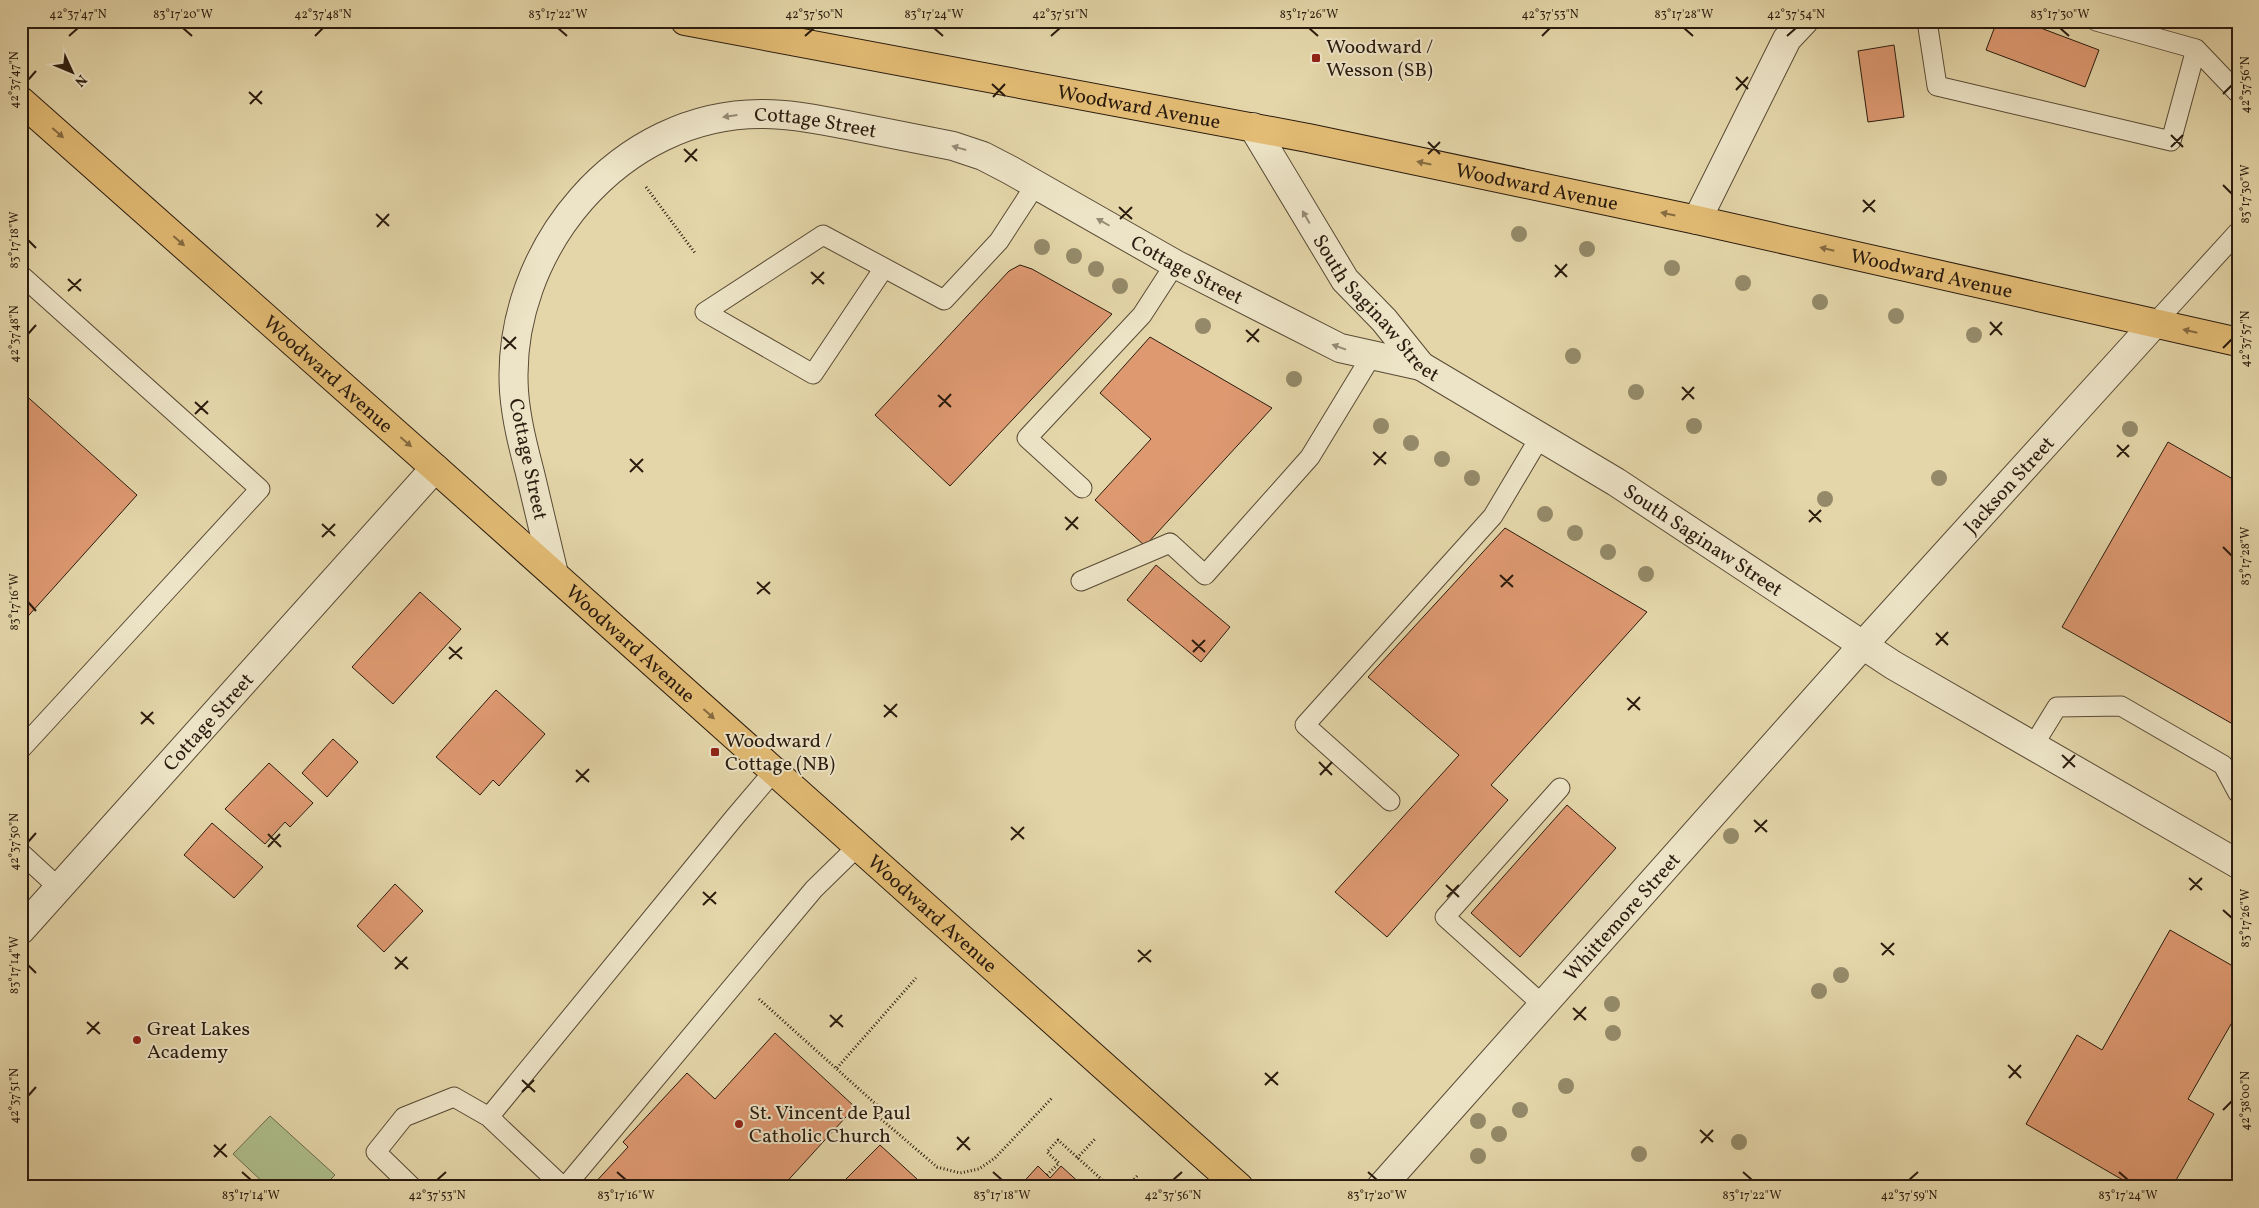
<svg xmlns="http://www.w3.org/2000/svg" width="2259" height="1208" viewBox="0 0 2259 1208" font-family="Vollkorn,serif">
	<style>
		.green { fill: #aebf8d; stroke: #6c6d4e }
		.building { fill: #de9971; stroke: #2a1b0e }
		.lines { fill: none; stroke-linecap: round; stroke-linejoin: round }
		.service-casing { stroke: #584a35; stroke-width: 21 }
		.minor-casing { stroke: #584a35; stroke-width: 30 }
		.primary-casing { stroke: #2a1b0e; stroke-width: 30 }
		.path { stroke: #2a1b0e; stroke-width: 3; stroke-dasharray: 1 2.5; stroke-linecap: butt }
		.service { stroke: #ede4c7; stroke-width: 19 }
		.minor { stroke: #ede4c7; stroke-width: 28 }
		.primary { stroke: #e2bb74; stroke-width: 28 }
		.tree { fill: #948a69 }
		.oneway { fill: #958a74 }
		.oneway2 { fill: #866b41 }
		.ticks { fill: none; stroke: #2a1b0e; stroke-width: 2 }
		.poi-dot { fill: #8f2418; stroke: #ede4c7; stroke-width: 2 }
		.labels { text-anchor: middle; stroke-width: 4; stroke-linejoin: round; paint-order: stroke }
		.poi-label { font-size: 20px; fill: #2a1b0e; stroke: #ede4c7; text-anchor: start }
		.street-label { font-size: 20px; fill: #2a1b0e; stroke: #ede4c7 }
		.neatline { fill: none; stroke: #2a1b0e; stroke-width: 2 }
		.ticks-label { font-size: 12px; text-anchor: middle; fill: #2a1b0e }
	</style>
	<rect width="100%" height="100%" fill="#e4d6a9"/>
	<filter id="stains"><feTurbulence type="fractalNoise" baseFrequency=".004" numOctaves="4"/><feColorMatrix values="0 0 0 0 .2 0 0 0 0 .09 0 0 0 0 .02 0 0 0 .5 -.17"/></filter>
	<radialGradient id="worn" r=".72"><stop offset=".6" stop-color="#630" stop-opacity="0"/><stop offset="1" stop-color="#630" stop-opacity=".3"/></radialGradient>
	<path class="green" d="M270,1116L335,1175L323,1187H268L233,1154Z"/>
	<path class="building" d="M1997,21H2022L2099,50L2085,87L1986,50Z
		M1894,45L1904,117L1868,122L1858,51Z
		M1020,265L1032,269L1112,314L950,486L875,415L1009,271Z
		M1150,337L1272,408L1145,546L1095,500L1151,439L1100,393Z
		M21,391L137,495L21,624Z
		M2168,442L2238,482V727L2062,627Z
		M1505,528L1647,612L1491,785L1508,800L1387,937L1335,892L1459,755L1368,677Z
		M1156,565L1230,627L1201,662L1127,600Z
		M420,592L461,629L393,704L352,667Z
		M496,690L545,734L499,786L493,780L480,795L436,757Z
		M333,739L358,762L327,797L302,773Z
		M269,763L313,803L290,827L285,822L265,844L225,809Z
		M1567,805L1616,848L1520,957L1471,913Z
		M212,823L263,867L234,898L184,855Z
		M395,884L423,911L384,952L357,926Z
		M2170,930L2238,969V1012L2188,1099L2214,1114L2172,1187H2135L2026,1124L2077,1035L2102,1050Z
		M775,1033L855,1107L782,1187H591L628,1147L623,1142L687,1073L715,1099Z
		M880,1145L917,1179L915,1181L921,1187H838Z
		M1038,1166L1050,1178L1061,1166L1083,1186L1019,1187Z"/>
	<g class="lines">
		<g class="service-casing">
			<path id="service" d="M1927,21L1937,86L2171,141L2196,49
				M2096,21L2196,49L2238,93
				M778,39L781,21
				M884,268L813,374L705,312L823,235L944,300L999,241L1036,184
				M21,275L260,489L21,749
				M2155,323L2238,232
				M1082,488L1027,438L1142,315L1175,264
				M1081,581L1170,543L1205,575L1310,457L1372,355
				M2033,746L2057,707L2121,706L2223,765L2238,793
				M1390,801L1305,725L1493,516L1540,437
				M21,853L59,888
				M1543,1005L1445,917L1560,788
				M412,1187L376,1152L404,1117L454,1097L489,1117
				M563,1187L489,1117L734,818L774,771
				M565,1187L814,889L858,846"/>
		</g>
		<g class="minor-casing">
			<g id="minor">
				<path id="s1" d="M1253,127L1345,280L1384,320L1421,366L1616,482L1893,665L2238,864"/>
				<path d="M1697,220L1787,39L1804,21"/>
				<path id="s2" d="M554,574C546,541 538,507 530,473C523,446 516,419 514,391C505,250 620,112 764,114C792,114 819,120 847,125C882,132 918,139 953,146L983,156L1010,170L1175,264L1340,348L1421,366"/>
				<path id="s3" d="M21,930L435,468"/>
				<path id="s4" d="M1381,1187L1863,645L2155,323"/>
			</g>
		</g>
		<g class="primary-casing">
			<g id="primary">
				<path id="s5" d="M685,21L1308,138L1697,220L2238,342"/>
				<path id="s6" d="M21,101L435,468L1239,1187"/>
			</g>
		</g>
		<path class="path" d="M646,187L695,253
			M759,999L879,1107L874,1113L937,1167L960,1173L979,1169L995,1158L1052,1098
			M837,1068L916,978
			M1077,1158L1096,1138
			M1047,1175L1059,1163L1047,1152L1058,1140L1110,1187
			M1127,1187L1138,1175"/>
		<use href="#service" class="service"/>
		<use href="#minor" class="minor"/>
		<use href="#primary" class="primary"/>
	</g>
	<g class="tree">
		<circle cx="1519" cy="234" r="8"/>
		<circle cx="1042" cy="247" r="8"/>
		<circle cx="1587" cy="249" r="8"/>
		<circle cx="1074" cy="256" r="8"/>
		<circle cx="1672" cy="268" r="8"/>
		<circle cx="1096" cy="269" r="8"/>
		<circle cx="1743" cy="283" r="8"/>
		<circle cx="1120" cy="286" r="8"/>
		<circle cx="1820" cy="302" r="8"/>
		<circle cx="1896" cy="316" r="8"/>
		<circle cx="1203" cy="326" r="8"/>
		<circle cx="1974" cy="335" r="8"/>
		<circle cx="1573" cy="356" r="8"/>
		<circle cx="1294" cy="379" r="8"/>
		<circle cx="1636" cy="392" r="8"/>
		<circle cx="1381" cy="426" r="8"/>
		<circle cx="1694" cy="426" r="8"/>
		<circle cx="2130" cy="429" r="8"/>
		<circle cx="1411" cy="443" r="8"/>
		<circle cx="1442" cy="459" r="8"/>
		<circle cx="1472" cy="478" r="8"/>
		<circle cx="1939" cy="478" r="8"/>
		<circle cx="1825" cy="499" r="8"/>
		<circle cx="1545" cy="514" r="8"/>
		<circle cx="1575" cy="533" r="8"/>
		<circle cx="1608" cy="552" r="8"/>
		<circle cx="1646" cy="574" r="8"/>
		<circle cx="1731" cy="836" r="8"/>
		<circle cx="1841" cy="975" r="8"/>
		<circle cx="1819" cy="991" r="8"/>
		<circle cx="1612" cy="1004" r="8"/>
		<circle cx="1613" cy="1033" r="8"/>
		<circle cx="1566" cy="1086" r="8"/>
		<circle cx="1520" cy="1110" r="8"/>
		<circle cx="1478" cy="1121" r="8"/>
		<circle cx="1499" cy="1134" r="8"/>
		<circle cx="1739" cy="1142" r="8"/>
		<circle cx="1639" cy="1154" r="8"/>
		<circle cx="1478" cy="1156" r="8"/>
	</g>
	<defs><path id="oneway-solid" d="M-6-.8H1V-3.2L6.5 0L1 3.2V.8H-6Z" transform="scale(1.25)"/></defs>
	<g class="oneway">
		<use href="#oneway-solid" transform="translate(730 116) rotate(172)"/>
		<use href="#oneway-solid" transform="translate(959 148) rotate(-164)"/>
		<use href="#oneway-solid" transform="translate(1306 217) rotate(-120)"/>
		<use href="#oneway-solid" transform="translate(1103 222) rotate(-150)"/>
		<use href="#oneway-solid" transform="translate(1339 347) rotate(-160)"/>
	</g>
	<g class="oneway2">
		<use href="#oneway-solid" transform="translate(58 133) rotate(41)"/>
		<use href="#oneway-solid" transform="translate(1424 163) rotate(-168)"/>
		<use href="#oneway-solid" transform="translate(1668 214) rotate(-168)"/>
		<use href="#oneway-solid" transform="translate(179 241) rotate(41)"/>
		<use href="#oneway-solid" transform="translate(1827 249) rotate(-167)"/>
		<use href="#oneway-solid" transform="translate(2190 331) rotate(-167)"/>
		<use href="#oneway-solid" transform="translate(406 442) rotate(41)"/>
		<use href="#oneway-solid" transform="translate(709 714) rotate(42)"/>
	</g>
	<path class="ticks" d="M183,28L192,36M558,28L567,36M934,28L943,36M1309,28L1318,36M1684,28L1693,36M2060,28L2069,36M69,36L78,28M315,36L323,28M805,36L814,28M1051,36L1060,28M1542,36L1550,28M1787,36L1796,28M1736,77L1748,89M28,80L36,71M992,84L1005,96M1736,90L1748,77M249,92L262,104M2223,94L2232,85M993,97L1005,84M250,104L262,91M2171,135L2183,147M1428,142L1440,154M2171,147L2183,135M684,149L697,161M1428,154L1440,142M685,162L697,149M2223,185L2232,194M1863,200L1875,212M1119,207L1132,219M1863,212L1875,200M376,214L389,226M1120,219L1132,207M377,227L389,214M28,240L36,248M1555,265L1567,277M811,272L824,284M1555,277L1567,264M68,279L81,291M812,284L824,272M68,291L81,279M1990,322L2002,335M1246,330L1259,342M28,334L36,325M1990,335L2002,322M503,337L516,349M1247,342L1259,329M2223,348L2232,339M504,349L516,337M1682,387L1694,399M938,395L951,407M1682,400L1694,387M195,402L208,414M939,407L951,394M195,414L208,401M2117,445L2129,457M1373,452L1386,464M2117,457L2129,445M630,459L643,472M1374,465L1386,452M630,472L643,459M1809,510L1821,522M1065,517L1078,529M1809,522L1821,510M322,524L335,536M1066,530L1078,517M322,537L335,524M2223,547L2232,556M1500,575L1513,587M757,582L770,594M1501,587L1513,575M757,594L770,582M28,602L36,611M1936,633L1948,645M1192,640L1205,652M1936,645L1948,632M449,647L462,659M1193,652L1205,640M449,659L462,647M1627,698L1640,710M884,705L897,717M1628,710L1640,697M141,712L154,724M884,717L897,704M141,724L153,712M2062,755L2075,767M1319,762L1332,775M2063,768L2075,755M576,770L589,782M1320,775L1332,762M576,782L589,769M1754,820L1767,832M1011,827L1024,839M1755,832L1767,820M268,834L281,847M1011,840L1024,827M28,842L36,833M268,847L280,834M2189,878L2202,890M1446,885L1459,897M2190,890L2202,878M703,892L716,904M1447,897L1459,885M703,905L716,892M2223,910L2232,918M1881,943L1894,955M1138,950L1151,962M1882,955L1894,943M395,957L408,969M1138,962L1151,950M28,965L36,973M395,969L407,957M1573,1008L1586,1020M830,1015L843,1027M1574,1020L1586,1007M87,1022L100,1034M830,1027L842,1015M87,1034L99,1022M2008,1065L2021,1078M1265,1073L1278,1085M2009,1078L2021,1065M522,1080L535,1092M1265,1085L1278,1072M522,1092L534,1080M28,1096L36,1087M2223,1110L2232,1101M1700,1130L1713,1142M957,1137L970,1150M1701,1143L1713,1130M214,1145L227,1157M957,1150L969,1137M214,1157L226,1144M242,1172L251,1180M617,1172L626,1180M993,1172L1002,1180M1368,1172L1377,1180M1743,1172L1752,1180M2119,1172L2128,1180M437,1180L446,1172M1173,1180L1182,1172M1909,1180L1918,1172"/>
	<g class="poi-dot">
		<rect x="1311" y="53" width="10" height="10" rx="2.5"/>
		<rect x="710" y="747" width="10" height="10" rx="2.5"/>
		<circle cx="137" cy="1040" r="5"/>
		<circle cx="739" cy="1124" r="5"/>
	</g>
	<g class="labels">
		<g class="poi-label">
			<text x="1326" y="53">Woodward /<tspan x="1326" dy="23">Wesson (SB)</tspan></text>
			<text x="725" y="747">Woodward /<tspan x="725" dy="23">Cottage (NB)</tspan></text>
			<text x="147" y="1035">Great Lakes<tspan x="147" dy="23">Academy</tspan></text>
			<text x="749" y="1119">St. Vincent de Paul<tspan x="749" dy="23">Catholic Church</tspan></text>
		</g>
		<g class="street-label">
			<text dy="7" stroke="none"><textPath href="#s5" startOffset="462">Woodward Avenue</textPath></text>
			<text dy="7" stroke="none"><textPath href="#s2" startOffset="656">Cottage Street</textPath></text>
			<text dy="7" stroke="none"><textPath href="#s5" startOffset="868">Woodward Avenue</textPath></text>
			<text dy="7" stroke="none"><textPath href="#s2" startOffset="1061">Cottage Street</textPath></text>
			<text dy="7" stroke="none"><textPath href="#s5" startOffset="1272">Woodward Avenue</textPath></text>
			<text dy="7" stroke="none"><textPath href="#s1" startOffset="220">South Saginaw Street</textPath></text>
			<text dy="7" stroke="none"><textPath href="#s6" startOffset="411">Woodward Avenue</textPath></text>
			<text transform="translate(529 459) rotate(78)" y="7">Cottage Street</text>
			<text dy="7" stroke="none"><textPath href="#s4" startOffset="942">Jackson Street</textPath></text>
			<text dy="7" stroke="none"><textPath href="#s1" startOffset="625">South Saginaw Street</textPath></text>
			<text dy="7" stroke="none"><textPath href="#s6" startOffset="816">Woodward Avenue</textPath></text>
			<text dy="7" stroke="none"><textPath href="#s3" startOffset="280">Cottage Street</textPath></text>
			<text dy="7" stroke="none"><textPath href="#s6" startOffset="1221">Woodward Avenue</textPath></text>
			<text dy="7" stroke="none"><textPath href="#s4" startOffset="362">Whittemore Street</textPath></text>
		</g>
	</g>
	<rect width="2259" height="1208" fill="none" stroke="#e4d6a9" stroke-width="55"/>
	<g transform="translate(72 72) rotate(134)" stroke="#ede4c7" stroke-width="4" paint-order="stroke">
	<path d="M0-4L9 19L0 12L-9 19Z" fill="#2a1b0e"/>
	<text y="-8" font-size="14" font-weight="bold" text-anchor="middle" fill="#2a1b0e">N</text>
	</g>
	<rect x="28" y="28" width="2204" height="1152" class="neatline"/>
	<g class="ticks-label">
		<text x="78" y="18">42°37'47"N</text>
		<text x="183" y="18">83°17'20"W</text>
		<text x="323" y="18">42°37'48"N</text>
		<text x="558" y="18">83°17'22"W</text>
		<text x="814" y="18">42°37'50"N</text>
		<text x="934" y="18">83°17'24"W</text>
		<text x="1060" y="18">42°37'51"N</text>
		<text x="1309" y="18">83°17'26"W</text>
		<text x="1550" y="18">42°37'53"N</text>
		<text x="1684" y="18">83°17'28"W</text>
		<text x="1796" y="18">42°37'54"N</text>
		<text x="2060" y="18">83°17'30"W</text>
		<text transform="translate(14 80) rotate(-90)" y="4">42°37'47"N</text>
		<text transform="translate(2245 85) rotate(-90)" y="4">42°37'56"N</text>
		<text transform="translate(2245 194) rotate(-90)" y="4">83°17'30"W</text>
		<text transform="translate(14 240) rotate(-90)" y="4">83°17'18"W</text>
		<text transform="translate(14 334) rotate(-90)" y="4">42°37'48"N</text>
		<text transform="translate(2245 339) rotate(-90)" y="4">42°37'57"N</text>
		<text transform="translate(2245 556) rotate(-90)" y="4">83°17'28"W</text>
		<text transform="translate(14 602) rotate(-90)" y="4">83°17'16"W</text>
		<text transform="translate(14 842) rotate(-90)" y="4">42°37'50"N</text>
		<text transform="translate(2245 918) rotate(-90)" y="4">83°17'26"W</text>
		<text transform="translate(14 965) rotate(-90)" y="4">83°17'14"W</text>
		<text transform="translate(14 1096) rotate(-90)" y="4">42°37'51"N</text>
		<text transform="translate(2245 1101) rotate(-90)" y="4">42°38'00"N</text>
		<text x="251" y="1199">83°17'14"W</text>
		<text x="437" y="1199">42°37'53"N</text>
		<text x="626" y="1199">83°17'16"W</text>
		<text x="1002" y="1199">83°17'18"W</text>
		<text x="1173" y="1199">42°37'56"N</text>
		<text x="1377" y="1199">83°17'20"W</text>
		<text x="1752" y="1199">83°17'22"W</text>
		<text x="1909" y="1199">42°37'59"N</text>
		<text x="2128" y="1199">83°17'24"W</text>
	</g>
	<rect width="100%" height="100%" filter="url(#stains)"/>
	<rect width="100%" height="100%" fill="url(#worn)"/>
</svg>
